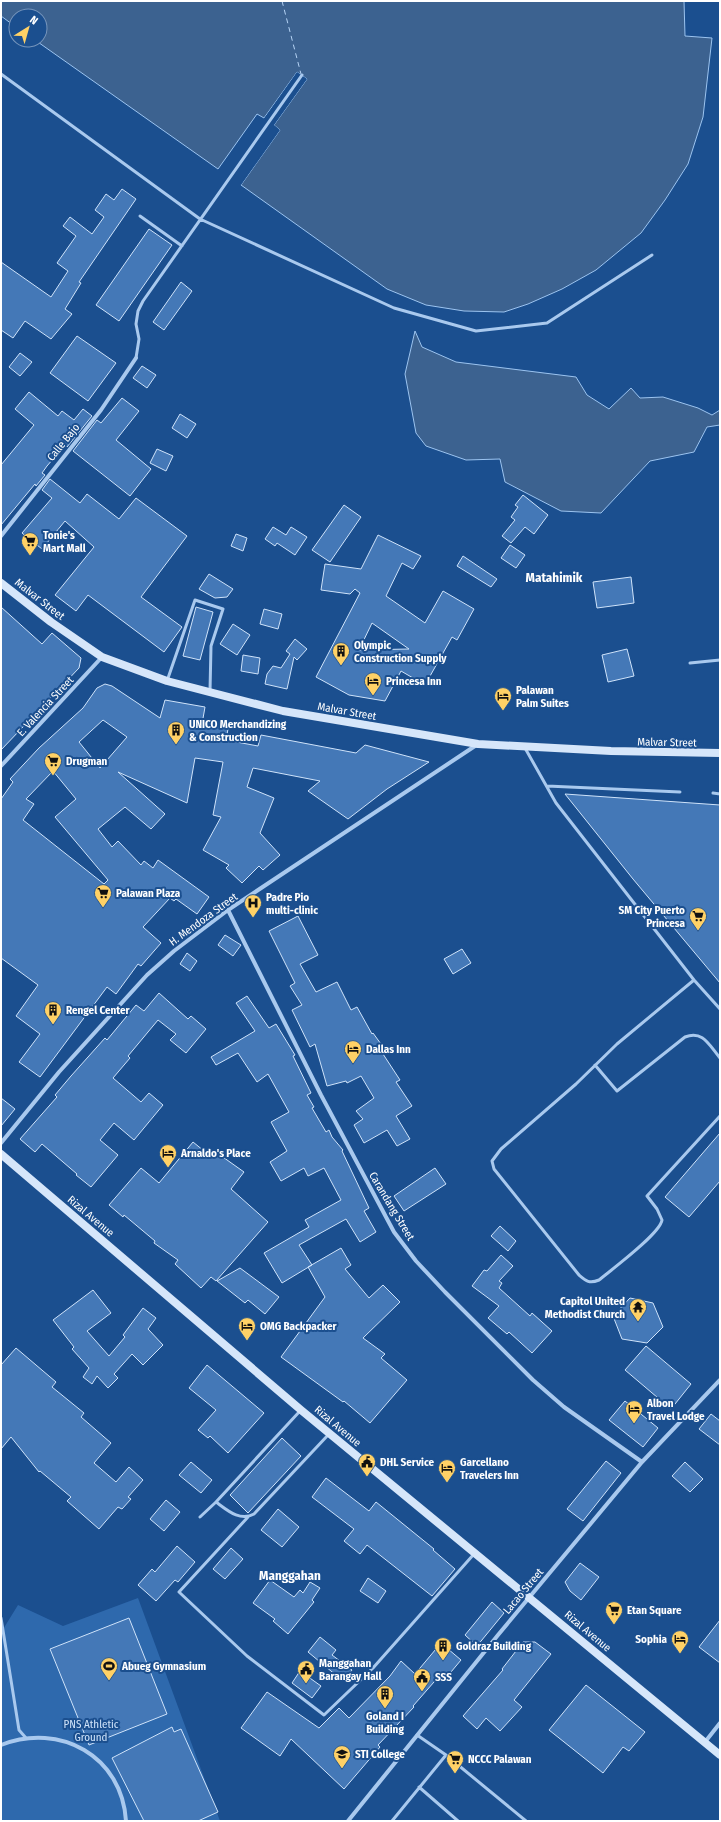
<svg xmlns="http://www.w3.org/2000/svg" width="721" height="1822" viewBox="0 0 721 1822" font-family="'Fira Sans Condensed',sans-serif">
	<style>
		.green { fill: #2e69ad }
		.water { fill: #3c6290; stroke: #9cc4f0 }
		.pier { fill: #1b4f8f }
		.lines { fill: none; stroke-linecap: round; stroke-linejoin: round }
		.ferry { stroke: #b5d3f5; stroke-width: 1; stroke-dasharray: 5 4; stroke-linecap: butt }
		.building { fill: #4478b7; stroke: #cfe3fa; fill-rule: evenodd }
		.service { stroke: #a9c9ee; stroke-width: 3 }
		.minor { stroke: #a9c9ee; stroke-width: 4 }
		.secondary { stroke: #d6e6fa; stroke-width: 8 }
		.labels { text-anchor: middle; stroke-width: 4; stroke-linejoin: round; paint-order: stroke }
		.street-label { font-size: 11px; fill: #fff; stroke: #1b4f8f }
		.poi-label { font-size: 11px; font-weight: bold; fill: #fff; stroke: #1b4f8f; text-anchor: start }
		.park-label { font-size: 11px; fill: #cfe3fa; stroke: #1b4f8f }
		.quarter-label { font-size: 13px; font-weight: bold; fill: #fff; stroke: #1b4f8f }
	</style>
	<rect width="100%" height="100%" fill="#1b4f8f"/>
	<path class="green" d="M138,1598L220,1821H1V1631H2L18,1605L63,1626Z"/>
	<path class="water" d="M1,1H684L685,36L712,38L703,117L688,164L665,200L641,233L596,270L562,289L528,304L504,312L464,311L426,305L387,289L241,185L280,130L274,125L307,79L297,72L264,118L257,114L218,169L35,40H40V16H16V27L1,16Z
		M415,331L422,347L456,362L576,377L587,395L609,409L631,388L640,398L663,397L698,408L712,415L720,410V425L707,427L694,452L650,461L601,513L561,511L505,482L500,459L466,460L426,446L416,433L405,374Z"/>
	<path class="pier" d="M297,72L307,79L274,125L280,130L241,185L240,184L277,131L272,127V124L304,79L297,75L266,120H263Z"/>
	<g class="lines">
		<path class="ferry" d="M282,1L301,74"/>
	</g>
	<path class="building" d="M122,189L136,199L79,282L81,283L65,309L72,314L51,339L25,321L13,338L1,330V262L51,297L68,271L57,263L76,236L63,226L70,217L92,234L104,217L95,210L106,194L114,200Z
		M149,229L172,245L119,321L96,305Z
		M181,282L192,291L164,330L153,322Z
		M77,336L116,363L88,401L50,373Z
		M20,353L32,362L20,376L9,367Z
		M142,366L156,375L147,388L133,378Z
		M29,392L58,416L62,411L74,420L83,409L92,416L67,447L65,445L47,466L42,473L45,475L36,486L35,484L1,525V465L34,425L15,409Z
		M122,398L139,411L116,440L151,469L130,496L73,451L97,420L101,423Z
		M180,414L196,424L187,438L172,428Z
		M157,449L173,456L166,471L150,463Z
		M50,479L80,503L87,494L119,519L136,498L187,536L141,597L182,627L164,652L88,595L76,611L55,595L94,547L65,521L42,549L22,533L52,498L42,490Z
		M523,495L548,515L534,534L525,527L511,543L502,536L515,520L511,517L518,507L515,505Z
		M344,505L361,517L330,562L312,550Z
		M273,527L286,535L291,527L307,537L295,555L277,543L275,546L265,539Z
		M236,534L247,538L243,551L231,546Z
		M378,535L421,556L413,569L402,563L386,596L425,623L443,591L474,609L457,640L452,637L425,685L401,671L385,701L349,695L316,677L360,593L355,589L350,594L321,590L325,564L361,569ZM372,623L409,649L359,650Z
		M510,545L525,555L516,568L501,558Z
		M463,556L497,579L491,587L457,566Z
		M209,574L233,589L227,597L215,598L199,589Z
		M631,577L634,603L597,608L593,582Z
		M1,607L42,644L52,633L81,658L79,668L1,750Z
		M196,607L213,612L200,660L183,656Z
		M264,609L282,614L278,629L260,624Z
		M233,624L250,635L237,655L220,644Z
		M295,639L307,649L297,660L294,657L287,689L265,684L267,674L273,666L281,668L290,654L286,651Z
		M627,649L634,676L608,682L602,655Z
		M243,655L260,658L258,674L241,671Z
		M105,684L112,686L160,718L165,700L205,707L202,724L228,729L226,740L258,746L261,735L356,753L365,745L429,762L387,789L348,819L308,791L320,781L253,768L247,787L274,798L260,833L280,855L263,870L259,866L242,883L226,868L229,865L203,850L221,817L213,815L223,762L195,758L187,803L118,772L165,814L151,829L125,807L98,829L112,847L118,841L141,865L144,861L153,868L158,860L209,897L197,914L176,899L174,901L170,898L143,927L161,943L141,966L138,964L116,994L107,987L40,1077L19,1062L40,1034L16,1016L38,985L1,958V799L13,782L10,779L39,748L83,708L97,688ZM103,720L127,737L100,768L79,742ZM53,771L76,799L55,817L108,880L104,884L23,820L34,804L26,799Z
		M565,794L720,805V983L633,879Z
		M298,916L318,955L300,964L316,992L337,982L351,1010L357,1007L372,1034L373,1033L386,1051L383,1054L400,1080L396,1082L412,1106L396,1116L410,1139L397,1146L387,1130L364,1143L354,1125L363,1119L356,1111L374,1098L361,1076L347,1083L346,1081L327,1086L315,1044L310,1047L292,1010L302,1005L290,986L295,983L269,931Z
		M225,935L241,945L233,956L218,945Z
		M462,949L471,963L453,974L444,959Z
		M187,953L197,961L190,971L180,964Z
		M159,993L188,1019L191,1016L206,1029L186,1053L170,1040L176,1034L158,1020L128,1056L130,1058L113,1078L141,1102L149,1093L163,1105L134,1140L114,1123L100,1140L118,1155L91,1187L76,1175L77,1174L42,1144L35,1152L20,1139L57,1097L55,1095L71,1076L105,1038L107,1040L136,1005L144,1011Z
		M247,996L269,1028L276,1024L295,1055L293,1056L311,1093L307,1095L314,1107L312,1108L326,1132L329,1130L332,1137L343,1150L342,1151L369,1208L364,1211L376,1232L360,1242L346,1219L299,1245L312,1265L282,1283L264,1253L309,1227L305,1220L341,1200L324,1168L308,1176L304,1168L281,1181L270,1162L287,1151L271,1122L289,1112L268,1074L257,1082L238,1053L216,1065L211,1057L255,1031L236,1003Z
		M1,1098L15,1109L1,1126Z
		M720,1133V1181L689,1217L665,1197Z
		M193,1142L209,1155L213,1150L244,1172L231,1189L268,1222L216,1281L211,1277L201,1288L175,1264L178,1260L154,1243L155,1241L124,1215L123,1217L109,1205L141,1168L159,1183Z
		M435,1168L446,1184L404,1211L394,1196Z
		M500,1226L516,1241L508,1251L491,1236Z
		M341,1248L351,1265L345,1269L369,1298L383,1285L400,1302L363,1338L385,1354L381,1358L407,1380L370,1423L344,1401L343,1402L281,1357L325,1297L308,1267Z
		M501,1255L513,1266L499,1281L502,1283L499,1288L530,1316L532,1313L552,1331L532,1353L509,1332L507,1334L488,1318L499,1306L472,1286L484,1270L487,1271Z
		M240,1268L279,1297L265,1314L248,1300L245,1303L217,1281Z
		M93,1290L111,1313L87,1331L109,1356L125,1337L123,1335L143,1308L156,1318L148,1329L163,1345L143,1365L132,1354L114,1374L118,1378L108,1388L97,1376L92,1384L83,1377L89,1368L72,1349L74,1347L53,1320Z
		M630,1298L653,1303L663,1327L647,1343L622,1339L613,1316Z
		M646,1346L691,1384L671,1409L625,1370Z
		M16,1348L56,1382L52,1387L84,1413L81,1417L111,1443L94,1463L116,1482L129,1467L143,1480L128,1497L131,1499L122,1509L118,1507L99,1529L67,1501L71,1497L40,1471L39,1472L11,1437L1,1449V1365Z
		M207,1365L264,1413L228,1453L210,1436L208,1438L198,1430L216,1410L189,1388Z
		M625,1401L658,1428L643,1447L609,1420Z
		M711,1414L720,1421V1445L699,1429Z
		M282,1438L301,1456L248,1513L230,1495Z
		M606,1461L621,1473L583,1521L567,1509Z
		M191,1462L212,1480L201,1493L179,1475Z
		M685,1462L703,1479L690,1492L672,1476Z
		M326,1478L369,1511L376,1502L434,1549L433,1550L455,1569L432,1596L367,1545L360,1554L344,1541L354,1529L312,1497Z
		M166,1500L180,1512L164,1531L150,1519Z
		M278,1509L299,1527L282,1547L261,1530Z
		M177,1546L195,1562L178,1582L175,1580L156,1601L138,1585L152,1569L155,1572Z
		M231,1548L243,1559L225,1579L213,1569Z
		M580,1563L599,1577L581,1600L570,1591L565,1582Z
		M368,1578L386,1591L378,1603L360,1591Z
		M270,1580L294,1597L300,1590L303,1593L310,1582L320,1588L312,1600L314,1602L288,1634L273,1621L275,1619L253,1603Z
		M492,1602L504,1613L477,1646L465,1635Z
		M129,1618L167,1714L89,1745L50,1649Z
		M720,1620V1663L699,1647Z
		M320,1637L336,1650L332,1655L352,1670L343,1681L308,1652Z
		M523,1642H535L551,1654L514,1700L522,1707L500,1731L486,1718L477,1729L463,1716L503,1670L502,1669Z
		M441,1643L461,1660L446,1678L441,1674L413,1706L414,1707L378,1745L380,1747L344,1789L291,1739L280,1756L241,1728L267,1692L319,1728L339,1708L349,1718L390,1676L401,1661L415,1674Z
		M300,1671L321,1686L312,1698L292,1683Z
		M586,1685L645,1732L629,1751L623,1747L603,1773L549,1730Z
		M172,1727L174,1732L181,1729L218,1812L198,1821H144L112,1758Z"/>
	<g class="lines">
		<path class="service" d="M1,74L200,219L394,308L476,331L547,323L652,255
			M140,216L182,246
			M136,358L139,339L136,324L138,311L143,301L302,75
			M690,663L720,660
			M167,681L195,600L223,609L211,646L210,691
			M525,748L556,803L694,980L720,1009
			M547,786L680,792
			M713,793L720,794
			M694,980L617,1044L576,1084L501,1149L492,1161L494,1169L579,1275C586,1281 589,1284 599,1280C611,1270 660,1234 662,1220L657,1209L647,1196L720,1116
			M595,1065L617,1091L685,1037C703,1030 709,1045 720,1058
			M300,1411L216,1502C227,1510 240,1522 254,1514L329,1434
			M200,1517L216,1502
			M248,1517L179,1592L247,1656L324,1715L373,1668L474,1554
			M1,1618L19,1730L26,1738
			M417,1735L446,1755
			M419,1787L458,1821
			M392,1821L446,1755L526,1821"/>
		<path class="minor" d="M1,536L101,410L136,358
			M1,766L102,657
			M228,910L321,1095L394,1232L416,1261L445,1292L533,1380L564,1407L642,1462
			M1,1143L59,1072L147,975L174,951L228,910L478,744
			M705,1742L720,1723
			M1,1745C60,1722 122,1756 126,1821
			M348,1821L498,1635L642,1462L720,1380"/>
		<path class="secondary" d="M1,583L51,622L102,657L167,681L283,711L478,744L611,751L720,753
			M1,1154L301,1410L720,1755"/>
	</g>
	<defs>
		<g id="supermarket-pin" transform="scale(0.9)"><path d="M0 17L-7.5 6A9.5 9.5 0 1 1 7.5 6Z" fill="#ffd166" stroke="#1b4f8f"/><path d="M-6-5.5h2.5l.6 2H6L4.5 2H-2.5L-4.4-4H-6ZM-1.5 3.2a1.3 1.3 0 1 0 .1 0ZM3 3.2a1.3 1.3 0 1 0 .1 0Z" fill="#111"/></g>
		<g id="building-pin" transform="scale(0.9)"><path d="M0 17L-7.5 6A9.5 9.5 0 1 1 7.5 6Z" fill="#ffd166" stroke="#1b4f8f"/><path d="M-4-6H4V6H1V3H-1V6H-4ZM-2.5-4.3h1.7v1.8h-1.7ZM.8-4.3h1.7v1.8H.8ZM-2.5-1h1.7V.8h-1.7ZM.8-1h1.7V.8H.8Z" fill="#111"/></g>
		<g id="hotel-pin" transform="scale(0.9)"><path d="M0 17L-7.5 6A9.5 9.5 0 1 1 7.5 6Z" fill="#ffd166" stroke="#1b4f8f"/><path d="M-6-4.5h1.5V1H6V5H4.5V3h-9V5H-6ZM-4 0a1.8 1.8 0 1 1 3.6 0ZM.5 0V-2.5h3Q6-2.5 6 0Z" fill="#111"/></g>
		<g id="hospital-pin" transform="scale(0.9)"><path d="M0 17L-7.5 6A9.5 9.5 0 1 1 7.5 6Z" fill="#ffd166" stroke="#1b4f8f"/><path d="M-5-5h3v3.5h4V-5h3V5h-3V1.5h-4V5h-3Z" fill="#111"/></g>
		<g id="temple-pin" transform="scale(0.9)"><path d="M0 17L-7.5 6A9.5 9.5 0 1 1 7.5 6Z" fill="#ffd166" stroke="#1b4f8f"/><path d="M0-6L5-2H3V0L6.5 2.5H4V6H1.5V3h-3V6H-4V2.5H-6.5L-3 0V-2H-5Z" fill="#111"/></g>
		<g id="civic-pin" transform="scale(0.9)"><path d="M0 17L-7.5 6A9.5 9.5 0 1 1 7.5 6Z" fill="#ffd166" stroke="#1b4f8f"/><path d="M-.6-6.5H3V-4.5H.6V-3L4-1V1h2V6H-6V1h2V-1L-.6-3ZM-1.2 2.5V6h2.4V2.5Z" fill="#111"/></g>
		<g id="stadium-pin" transform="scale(0.9)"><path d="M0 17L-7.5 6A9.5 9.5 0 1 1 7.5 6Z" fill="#ffd166" stroke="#1b4f8f"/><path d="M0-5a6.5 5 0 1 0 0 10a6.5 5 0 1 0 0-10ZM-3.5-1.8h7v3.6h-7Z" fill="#111"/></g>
		<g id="university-pin" transform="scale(0.9)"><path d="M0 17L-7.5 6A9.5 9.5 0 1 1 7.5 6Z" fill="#ffd166" stroke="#1b4f8f"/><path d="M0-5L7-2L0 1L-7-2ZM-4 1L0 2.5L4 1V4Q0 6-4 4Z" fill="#111"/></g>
	</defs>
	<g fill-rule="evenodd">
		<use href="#supermarket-pin" x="30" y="541"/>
		<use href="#building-pin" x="341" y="651"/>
		<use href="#hotel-pin" x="373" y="681"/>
		<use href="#hotel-pin" x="503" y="696"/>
		<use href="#building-pin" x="176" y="730"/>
		<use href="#supermarket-pin" x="53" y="761"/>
		<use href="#supermarket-pin" x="103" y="893"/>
		<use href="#hospital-pin" x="253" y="903"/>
		<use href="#supermarket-pin" x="698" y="916"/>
		<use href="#building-pin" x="53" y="1010"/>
		<use href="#hotel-pin" x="353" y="1049"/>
		<use href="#hotel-pin" x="168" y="1153"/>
		<use href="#temple-pin" x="638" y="1307"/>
		<use href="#hotel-pin" x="247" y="1326"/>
		<use href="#hotel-pin" x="634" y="1409"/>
		<use href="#civic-pin" x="367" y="1462"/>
		<use href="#hotel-pin" x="447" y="1468"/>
		<use href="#supermarket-pin" x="614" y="1610"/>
		<use href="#hotel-pin" x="680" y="1639"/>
		<use href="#building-pin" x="443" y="1646"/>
		<use href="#stadium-pin" x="109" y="1666"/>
		<use href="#civic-pin" x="306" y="1669"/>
		<use href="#civic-pin" x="422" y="1677"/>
		<use href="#building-pin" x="385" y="1694"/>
		<use href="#university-pin" x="342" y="1754"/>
		<use href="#supermarket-pin" x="455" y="1759"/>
	</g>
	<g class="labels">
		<g class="street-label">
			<text transform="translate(63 442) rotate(-51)" y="4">Calle Bajo</text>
			<text transform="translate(40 599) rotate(38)" y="4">Malvar Street</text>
			<text transform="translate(45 706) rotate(-47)" y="4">E. Valencia Street</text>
			<text transform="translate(347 711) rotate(10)" y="4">Malvar Street</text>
			<text transform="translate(667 742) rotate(1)" y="4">Malvar Street</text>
			<text transform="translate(203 919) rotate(-36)" y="4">H. Mendoza Street</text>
			<text transform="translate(392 1206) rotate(59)" y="4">Carandang Street</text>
			<text transform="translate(91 1216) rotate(40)" y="4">Rizal Avenue</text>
			<text transform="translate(338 1426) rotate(40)" y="4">Rizal Avenue</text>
			<text transform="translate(523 1591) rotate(-50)" y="4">Lacao Street</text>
			<text transform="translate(588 1631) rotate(40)" y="4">Rizal Avenue</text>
		</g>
		<g class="poi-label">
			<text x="43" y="539">Tonie's<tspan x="43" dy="13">Mart Mall</tspan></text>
			<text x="354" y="649">Olympic<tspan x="354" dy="13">Construction Supply</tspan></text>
			<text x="386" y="685">Princesa Inn</text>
			<text x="516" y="694">Palawan<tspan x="516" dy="13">Palm Suites</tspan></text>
			<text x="189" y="728">UNICO Merchandizing<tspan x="189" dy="13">&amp; Construction</tspan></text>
			<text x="66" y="765">Drugman</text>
			<text x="116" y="897">Palawan Plaza</text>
			<text x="266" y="901">Padre Pio<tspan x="266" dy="13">multi-clinic</tspan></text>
			<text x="685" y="914" text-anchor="end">SM City Puerto<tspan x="685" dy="13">Princesa</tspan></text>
			<text x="66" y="1014">Rengel Center</text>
			<text x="366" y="1053">Dallas Inn</text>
			<text x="181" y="1157">Arnaldo's Place</text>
			<text x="625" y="1305" text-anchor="end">Capitol United<tspan x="625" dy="13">Methodist Church</tspan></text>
			<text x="260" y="1330">OMG Backpacker</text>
			<text x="647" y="1407">Albon<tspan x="647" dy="13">Travel Lodge</tspan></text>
			<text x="380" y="1466">DHL Service</text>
			<text x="460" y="1466">Garcellano<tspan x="460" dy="13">Travelers Inn</tspan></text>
			<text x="627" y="1614">Etan Square</text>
			<text x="667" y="1643" text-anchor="end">Sophia</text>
			<text x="456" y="1650">Goldraz Building</text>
			<text x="319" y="1667">Manggahan<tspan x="319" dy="13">Barangay Hall</tspan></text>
			<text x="122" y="1670">Abueg Gymnasium</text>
			<text x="435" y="1681">SSS</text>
			<text x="385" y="1720" text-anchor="middle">Goland I<tspan x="385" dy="13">Building</tspan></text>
			<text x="355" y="1758">STI College</text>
			<text x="468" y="1763">NCCC Palawan</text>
		</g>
		<g class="park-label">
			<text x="91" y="1728">PNS Athletic<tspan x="91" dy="13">Ground</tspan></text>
		</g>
		<g class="quarter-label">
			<text x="554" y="582">Matahimik</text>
			<text x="290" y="1580">Manggahan</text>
		</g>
	</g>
	<rect width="721" height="1822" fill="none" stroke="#ffffff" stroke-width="4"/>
	<g transform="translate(28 28) rotate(37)"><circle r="19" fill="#1b4f8f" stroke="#7695bc"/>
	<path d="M0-3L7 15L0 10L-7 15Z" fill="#ffd166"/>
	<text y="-6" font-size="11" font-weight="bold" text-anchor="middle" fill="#ffffff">N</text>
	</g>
</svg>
